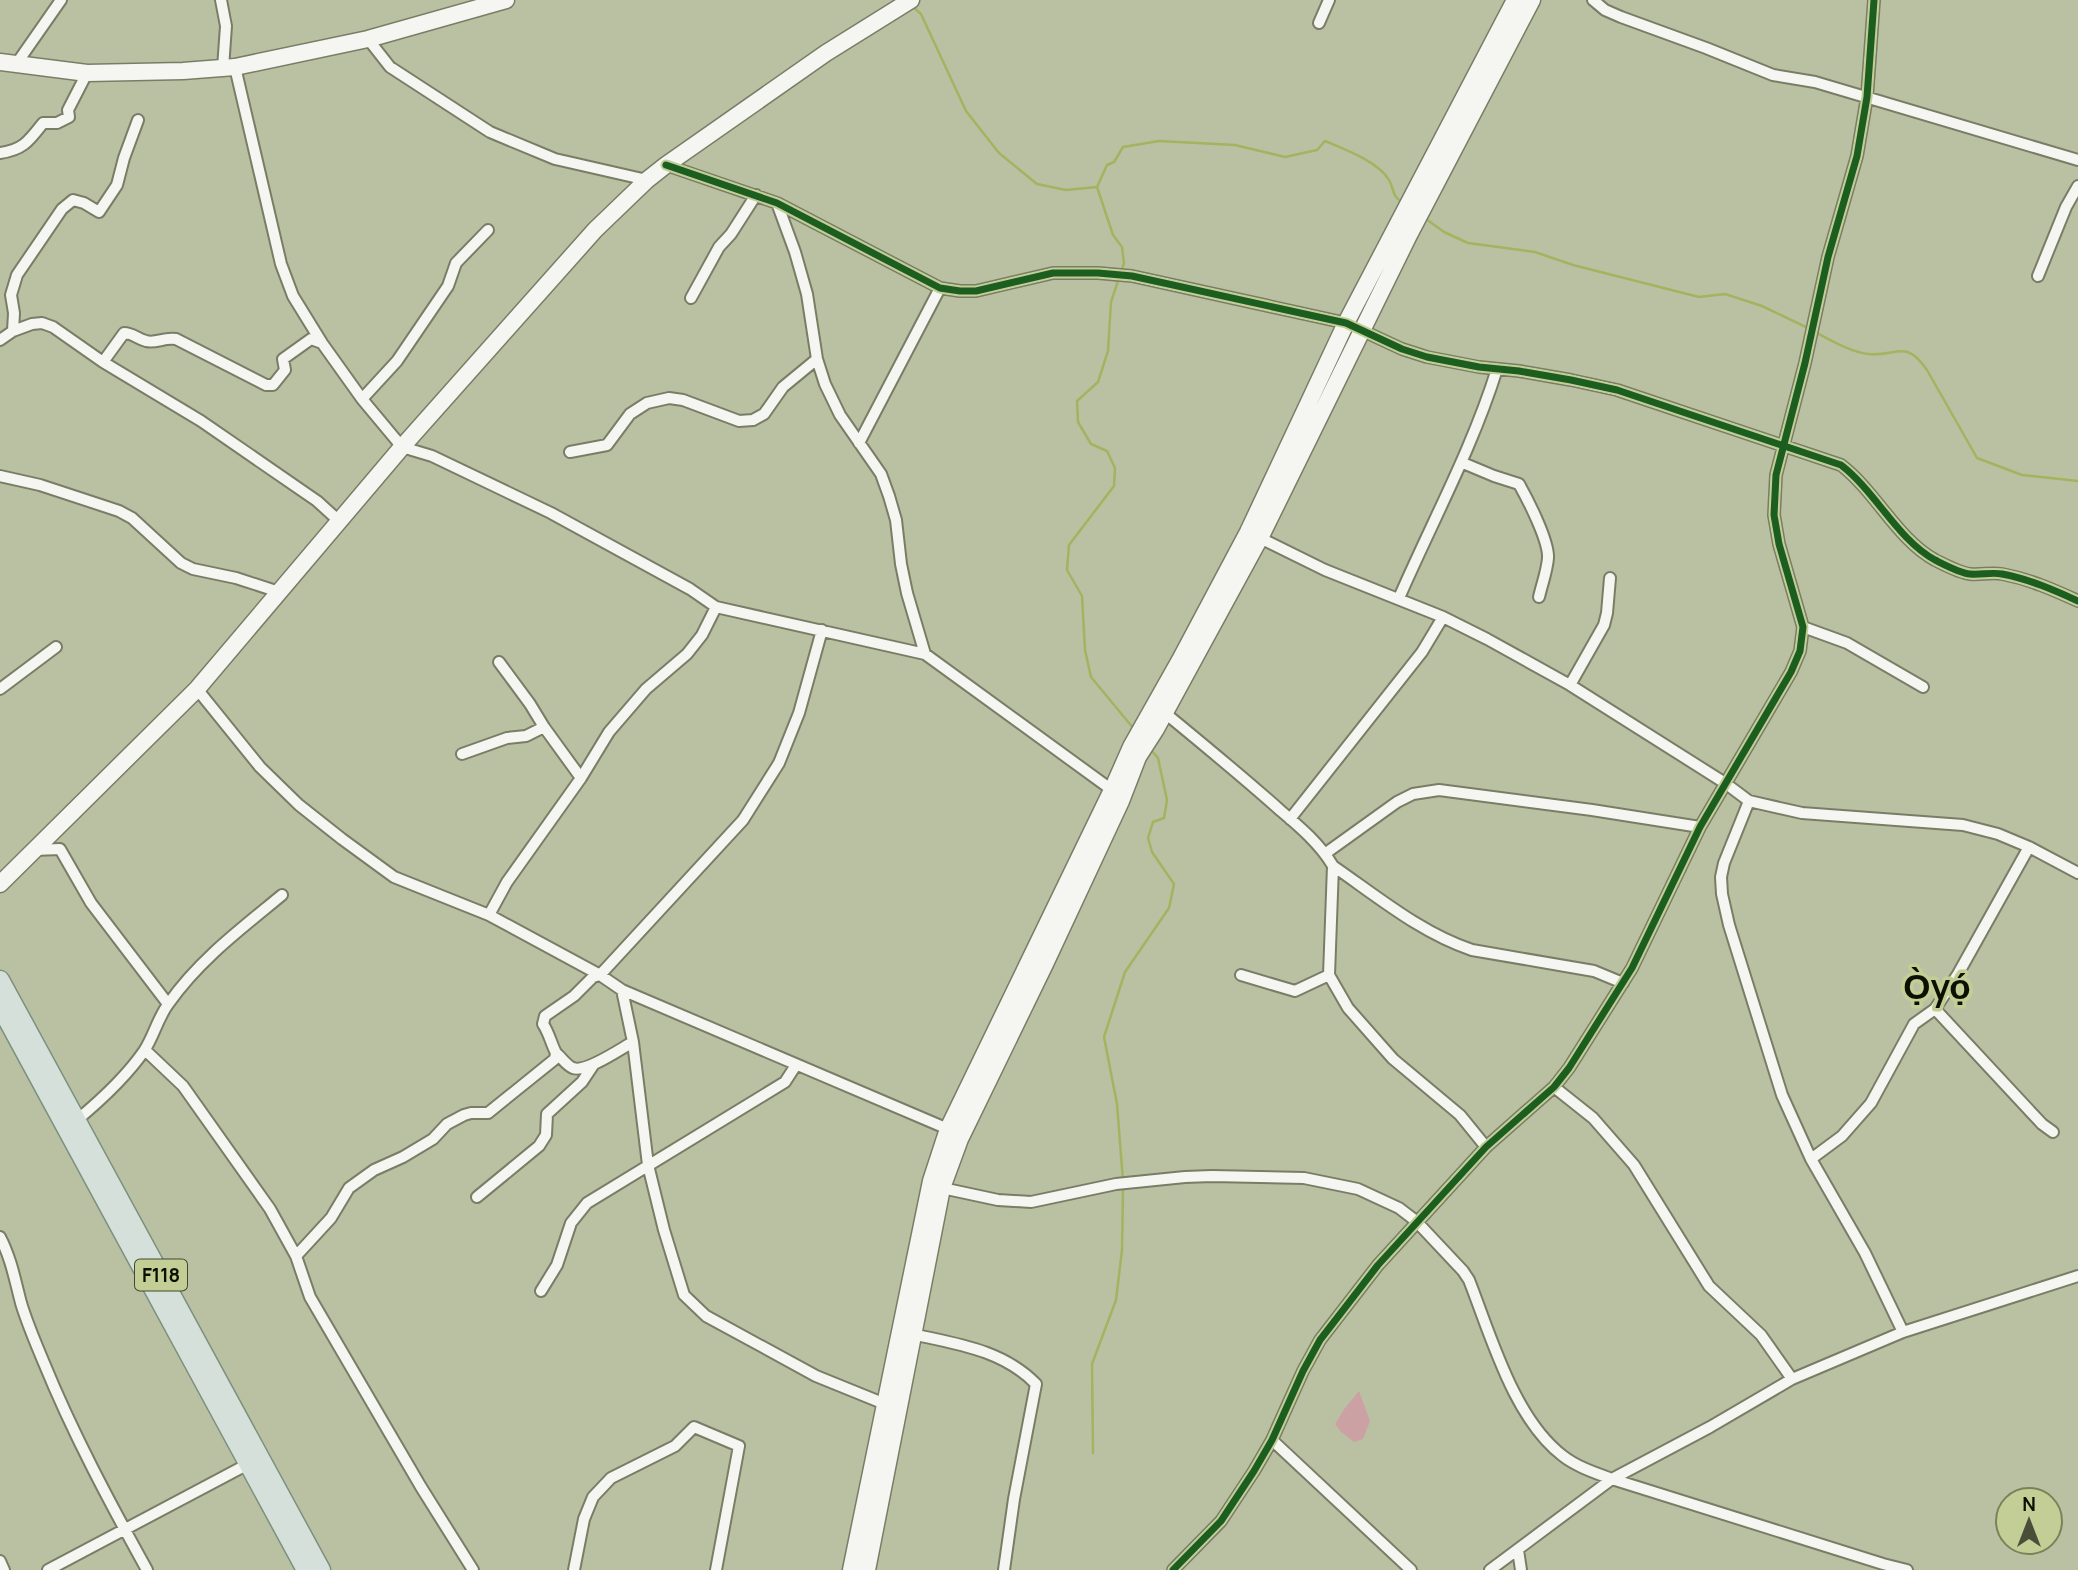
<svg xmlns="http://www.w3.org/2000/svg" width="2078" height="1570" viewBox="0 0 2078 1570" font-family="Manrope,sans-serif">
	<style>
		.grass { fill: #cca1a3 }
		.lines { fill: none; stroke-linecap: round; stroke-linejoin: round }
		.stream { stroke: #a4b360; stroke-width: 2.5 }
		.street-casing { stroke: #797d66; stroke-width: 14 }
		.secondary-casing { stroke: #797d66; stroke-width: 19 }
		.primary-casing { stroke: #7c907e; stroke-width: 21 }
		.street { stroke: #f5f6f1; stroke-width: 10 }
		.secondary { stroke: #f5f6f1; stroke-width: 16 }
		.primary { stroke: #d6e0da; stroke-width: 18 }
		.cycleway-casing { stroke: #c2ce95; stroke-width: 11 }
		.cycleway { stroke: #1b5e20; stroke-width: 7 }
		.labels { text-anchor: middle; stroke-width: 7; stroke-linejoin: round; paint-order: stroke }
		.shield { fill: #c2ce95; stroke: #43492d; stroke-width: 2 }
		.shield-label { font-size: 19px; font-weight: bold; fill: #0d1000 }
		.town-label { font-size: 35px; font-weight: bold; fill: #0d1000; stroke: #c2ce95 }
	</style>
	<rect width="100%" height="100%" fill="#bac1a2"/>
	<path class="grass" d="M1359,1391L1370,1421L1363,1439L1354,1442L1340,1431L1335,1424L1345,1408Z"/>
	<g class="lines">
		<path class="stream" d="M912,6L921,14L966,111L999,153L1037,184L1066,190L1097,187L1107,165L1114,162L1123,147L1159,141L1235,145L1285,157L1317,150L1325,141C1344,149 1379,162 1389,180C1395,191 1391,195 1403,203
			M1097,187L1113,235L1122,247L1124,263L1121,272
			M1426,219L1444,232L1468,243L1535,252L1573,265L1699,297L1725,294L1762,306L1808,328
			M1119,278L1111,302L1108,351L1098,382L1077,401L1078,422L1091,444L1107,451L1115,468L1114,486L1069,545L1067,570L1082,596L1085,650L1091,677L1134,729
			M1817,333C1832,341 1851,352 1868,354C1897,357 1905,338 1927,370L1977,458L2022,475L2078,481
			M1123,1181L1117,1104L1104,1037L1125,972L1169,908L1174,884L1152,852L1148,838L1153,822L1164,818L1167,800L1158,758L1151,750
			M1093,1453L1092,1364L1116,1300L1122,1250L1123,1188"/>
		<g class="street-casing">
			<path id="street" d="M221,0L226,26L223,68
				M1593,0L1605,10L1621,17L1706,48L1773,75L1815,82L2078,160
				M1319,23L1329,0
				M368,39L390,67L490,132L555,159L647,180
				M17,63L61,0
				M235,67L281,264L293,296L322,343L362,399L402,447L432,456L551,513L690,589L716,607L925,654L1112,790
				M0,153C23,150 29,141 43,123H57L69,117L68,110L87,73
				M666,165L777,203L940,288L960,291H976L1053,273H1098L1132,276L1346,323L1402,349L1427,357L1479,367L1519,371L1571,380L1617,390L1841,465C1876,492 1897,539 1935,560C1945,565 1960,573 1970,574C1981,575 1992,572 2002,574C2029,579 2054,590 2078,601
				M777,203L795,252L807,294L817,359L825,384L840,415L881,474L889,496L896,520L901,564L907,593L925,654
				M2038,276L2066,207L2078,186
				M691,298L719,247L731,234L756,195
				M13,331L14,313L11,295L17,275L62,209L73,200L84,203L99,212L117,185L124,158L138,120
				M0,340L13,331L32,324L42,323L53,327L103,362L201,421L317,501L339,521
				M103,362L124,333C133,333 137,339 146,341C156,344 163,337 176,339L266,385H273L285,370L283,359L311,339L322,343
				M362,399L397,361L448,286L456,263L488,230
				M859,443L940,288
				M570,452L607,445L630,414L647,403L669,398L683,400L739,421L753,420L764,414L783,387L817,359
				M1463,463L1494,476L1519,484C1528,500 1549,541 1548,558C1547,571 1542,584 1539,597
				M0,476L40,485L119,511L132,518L181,563L193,569L236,578L279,592
				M1260,538L1325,570L1443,617L1487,639L1570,685L1725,783L1749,801L1802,813L1963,825L1998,834L2029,847L2078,873
				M1399,598C1432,522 1472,449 1497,369
				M1803,627L1847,643L1923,687
				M499,662L530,704L544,727
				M1570,685L1604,625L1607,613L1610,578
				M0,689L56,647
				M197,689L260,767L299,805L342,839L394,877L489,915L600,975L622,990L948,1129
				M1165,713C1204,745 1243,777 1281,811C1300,827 1320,844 1333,866C1378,897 1421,933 1472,950L1594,971L1623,983
				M462,754L507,738L526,736L544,727L581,778
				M1749,801L1724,863L1721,877L1722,894L1729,925L1782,1095L1811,1159L1865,1253L1903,1332
				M1290,819L1422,652L1443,617
				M34,850L60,849L91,903L168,1004
				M1326,853L1397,802L1413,794L1439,790L1592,810L1700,827
				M1333,866L1329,975L1348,1008L1393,1059L1460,1115L1486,1147
				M489,915L507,882L581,778L609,732L646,689L687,654L702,635L716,607
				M1241,975L1295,991L1329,975
				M622,990L633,1042L648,1165L664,1230L684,1295L706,1316L816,1376L885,1404
				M1935,1009L2042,1124L2053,1132
				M145,1050L183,1086L270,1209L296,1256L310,1297L421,1487L473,1570
				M556,1053C551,1043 549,1033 543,1024L545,1016L574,996L593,977L600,975L743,820L779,763L799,713L822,630
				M1554,1087L1593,1118L1634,1165L1709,1286L1761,1335L1792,1379
				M77,1120C101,1100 126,1077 144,1051C154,1036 158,1017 169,1003C199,960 242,928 282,895
				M1811,1159L1842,1136L1871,1103L1914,1024L1935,1009L1958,974L2029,847
				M942,1188L998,1200L1031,1202L1116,1184L1185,1177L1212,1176L1304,1178L1358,1189L1399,1208L1416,1221L1463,1271L1469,1280C1491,1336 1514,1419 1563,1456C1577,1467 1596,1473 1612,1479L1883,1564L1907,1570
				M477,1197L539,1146L546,1135L547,1114L582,1082L594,1064
				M0,1237C11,1258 15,1280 21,1303C27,1323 36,1344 44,1363C73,1434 110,1503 147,1570
				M296,1256L331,1218L349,1188L374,1170L403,1157L433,1139L447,1124L464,1115L471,1113H488L555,1059L556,1053C561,1057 567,1066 573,1068C586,1073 620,1049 633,1042
				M541,1291L557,1265L571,1223L587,1203L785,1082L796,1065
				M912,1334C957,1344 1003,1350 1036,1384L1014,1499L1004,1570
				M1272,1440L1411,1570
				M1518,1550L1521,1570
				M0,1561L4,1570
				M48,1570L250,1463
				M574,1570L584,1519L593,1497L611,1478L675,1446L694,1427L739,1446L716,1570
				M1173,1570L1221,1521L1254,1471L1272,1440L1303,1371L1320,1340L1378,1265L1486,1147L1554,1087L1569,1068L1632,968L1700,827L1791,672L1800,651L1803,627L1779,544L1774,515L1776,475L1805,363L1828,257L1857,156L1867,97L1874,0
				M1490,1570L1612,1479L1710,1427L1792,1379L1903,1332L2078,1276"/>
		</g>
		<g class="secondary-casing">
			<path id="secondary" d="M0,62L87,73L183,71L235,67L368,39L506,0
				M0,884L197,689L402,447L595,230L647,180L666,165L826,53L911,0
				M851,1570L931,1181L948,1129L1112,790L1131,747L1180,660L1248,532L1346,323L1515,0
				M867,1570L942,1188L960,1139L1045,964L1121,801L1138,757L1156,729L1260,538L1409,235L1532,0"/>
		</g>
		<g class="primary-casing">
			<path id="primary" d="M0,980L321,1570
				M0,1006L306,1570"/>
		</g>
		<use href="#street" class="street"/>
		<use href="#secondary" class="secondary"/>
		<use href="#primary" class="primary"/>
		<g class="cycleway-casing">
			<path id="cycleway" d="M666,165L777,203L940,288L960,291H976L1053,273H1098L1132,276L1346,323L1402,349L1427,357L1479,367L1519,371L1571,380L1617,390L1841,465C1876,492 1897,539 1935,560C1945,565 1960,573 1970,574C1981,575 1992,572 2002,574C2029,579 2054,590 2078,601
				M1173,1570L1221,1521L1254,1471L1272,1440L1303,1371L1320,1340L1378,1265L1486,1147L1554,1087L1569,1068L1632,968L1700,827L1791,672L1800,651L1803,627L1779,544L1774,515L1776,475L1805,363L1828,257L1857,156L1867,97L1874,0"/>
		</g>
		<use href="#cycleway" class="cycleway"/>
	</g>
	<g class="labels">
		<rect class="shield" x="135" y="1259.5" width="52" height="31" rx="5"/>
		<g class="shield-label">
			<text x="161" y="1282">F118</text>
		</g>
		<g class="town-label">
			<text x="1937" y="999">Ọ̀yọ́</text>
		</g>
	</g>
	<g transform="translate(2029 1521)"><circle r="33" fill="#c2ce95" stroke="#7a8259" stroke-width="2"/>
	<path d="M0-5L12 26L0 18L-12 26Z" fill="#4a4e39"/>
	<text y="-10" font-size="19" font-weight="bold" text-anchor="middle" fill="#0d1000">N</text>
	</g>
</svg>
